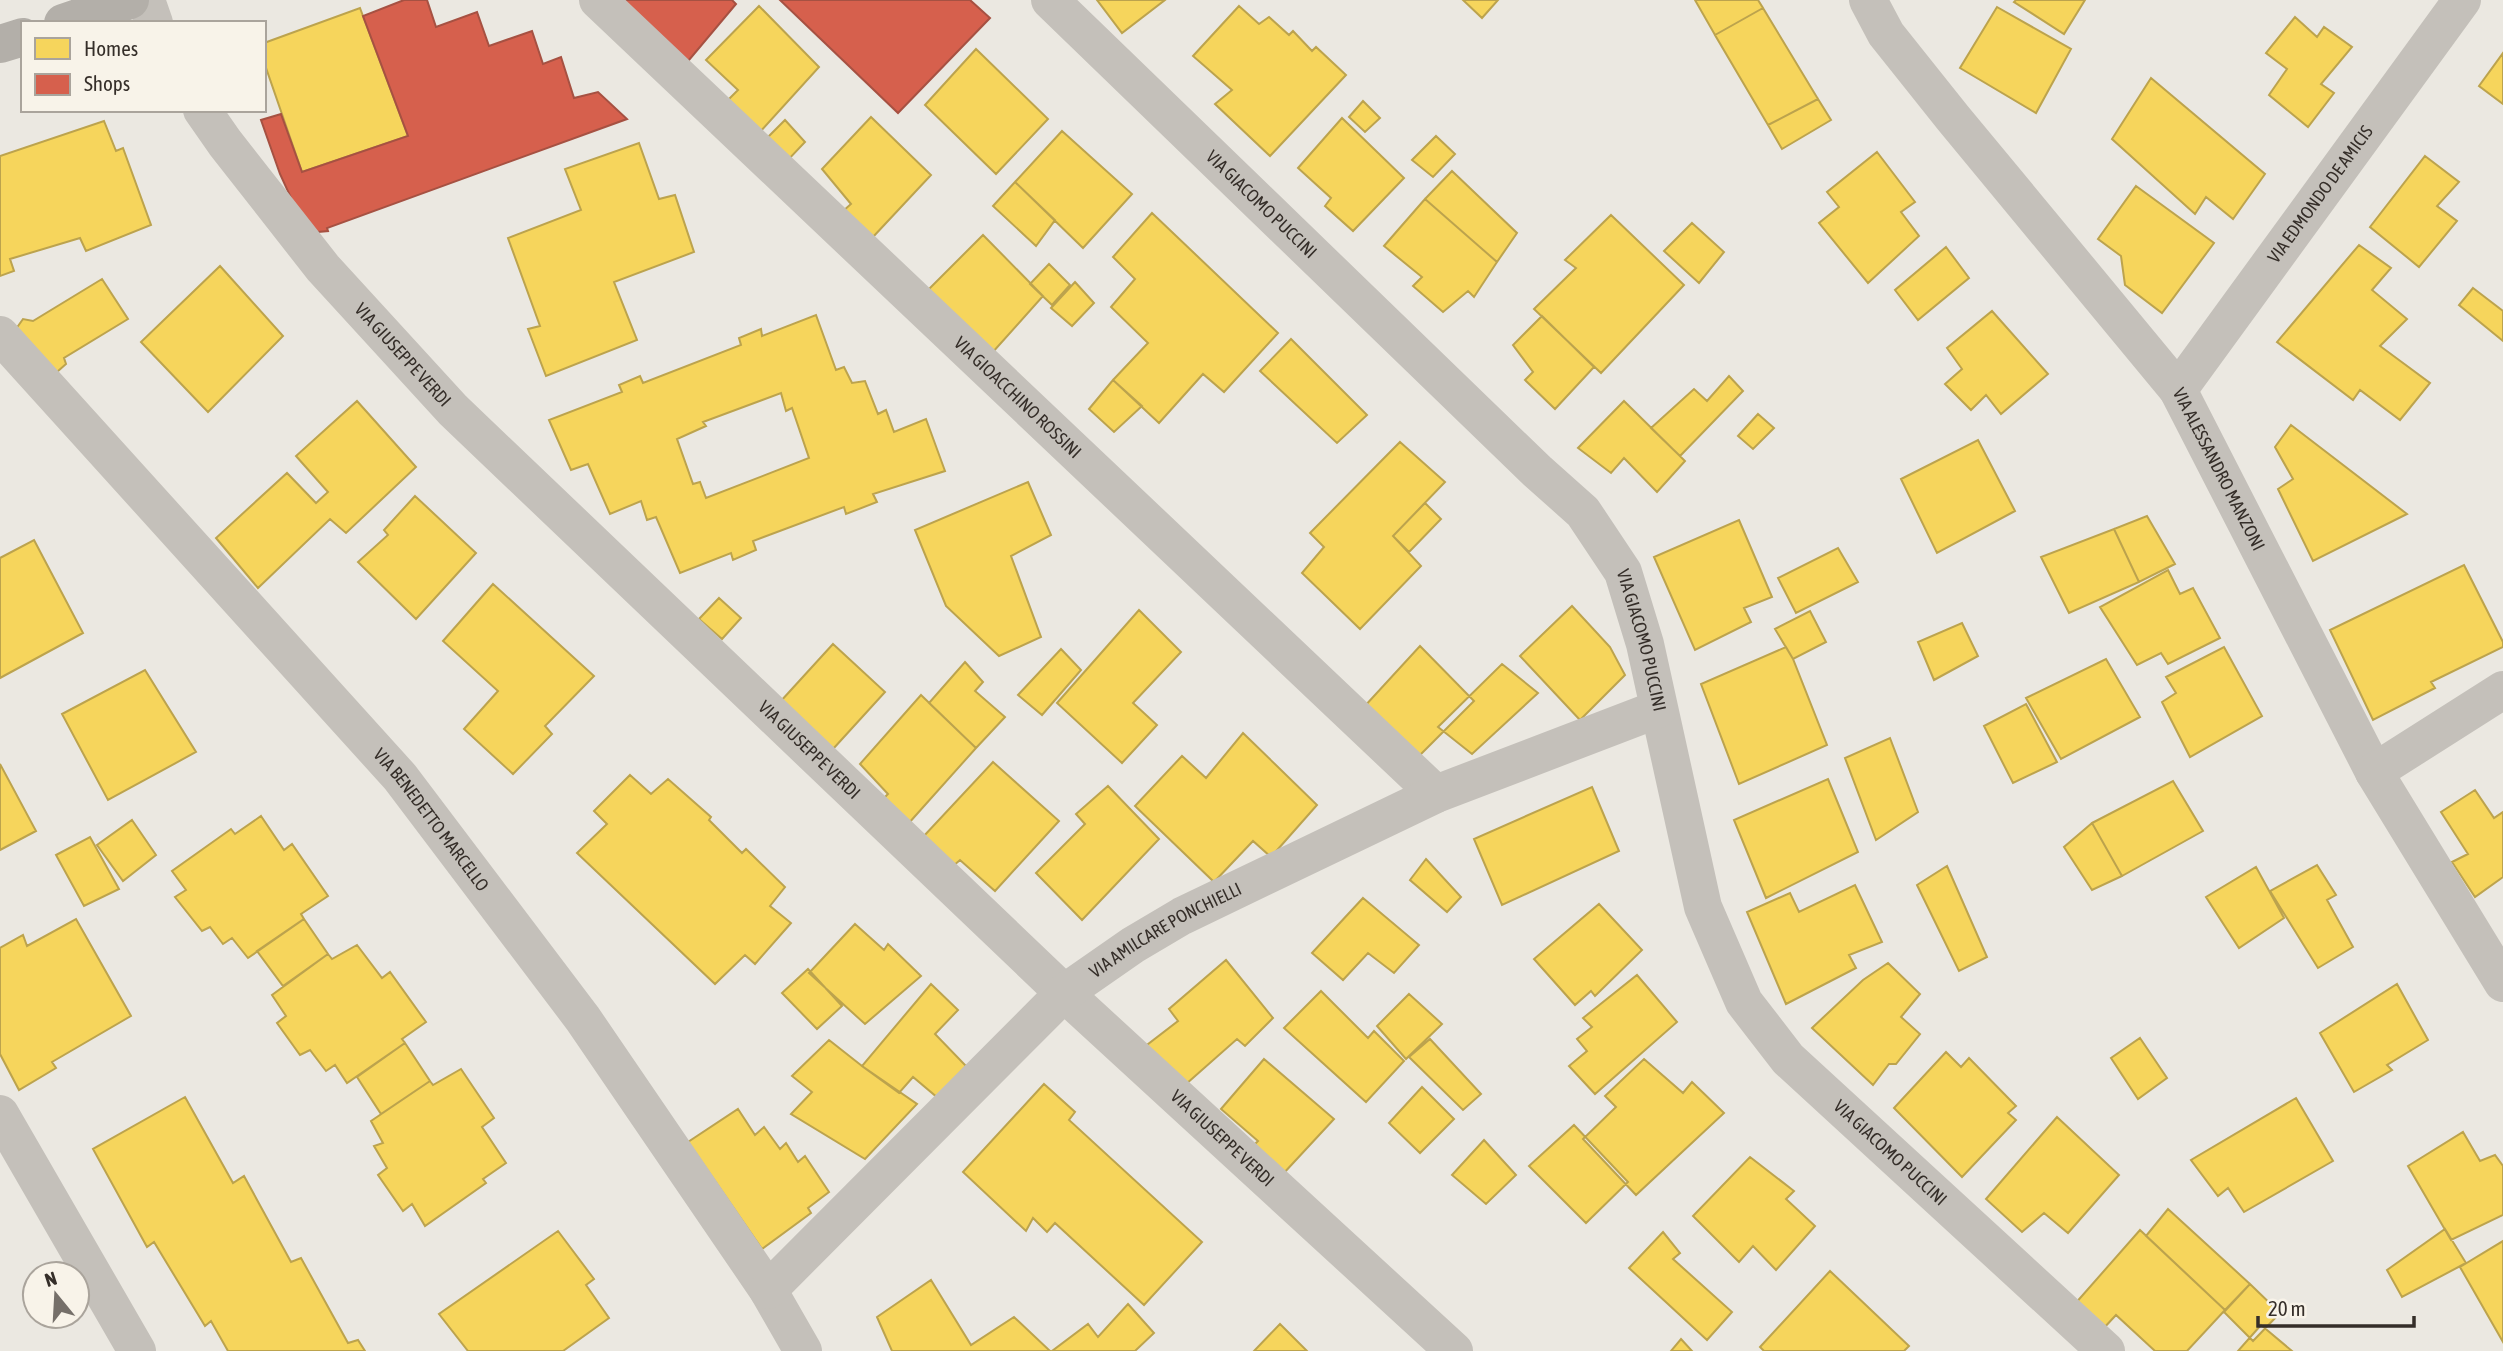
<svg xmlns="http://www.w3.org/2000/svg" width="2503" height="1351" viewBox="0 0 2503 1351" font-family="'Asap Condensed',sans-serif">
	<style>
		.homes { fill: #f6d55c; stroke: #bca34d; stroke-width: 2; fill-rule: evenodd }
		.shops { fill: #d6604d; stroke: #a65142; stroke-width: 2 }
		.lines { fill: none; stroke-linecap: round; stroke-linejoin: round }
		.minor { stroke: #c4c0ba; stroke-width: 38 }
		.major { stroke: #b3afa9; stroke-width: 38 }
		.labels { text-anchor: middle; stroke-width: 7; stroke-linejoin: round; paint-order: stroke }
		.street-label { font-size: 18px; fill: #352e29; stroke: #f8f3e9 }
	</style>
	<rect width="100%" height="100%" fill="#ebe8e1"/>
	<path class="homes" d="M1097,0H1165L1122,33Z
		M1463,0H1498L1482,18Z
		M1695,0H1758L1763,8L1715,35Z
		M2016,0H2085L2064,34L2014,2Z
		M759,6L819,67L759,133L725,103L738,90L706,60Z
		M1239,6L1259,24L1269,17L1289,35L1293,31L1312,51L1316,47L1346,75L1270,156L1215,104L1232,90L1193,56Z
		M1997,7L2071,49L2036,113L1960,68Z
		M360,8L408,136L302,172L264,62V43Z
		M1763,8L1818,99L1768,125L1715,35Z
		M2295,17L2317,37L2324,27L2352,47L2321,84L2334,93L2308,127L2269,95L2287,69L2266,53Z
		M976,49L1048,119L996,174L925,105Z
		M2503,53V104L2479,86Z
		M2151,78L2265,174L2233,219L2206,197L2195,214L2112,139Z
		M1818,99L1831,120L1782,149L1768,125Z
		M1363,101L1380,118L1365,132L1349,117Z
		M871,117L931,175L872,238L842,212L851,204L822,169Z
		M1342,118L1404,178L1353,231L1325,206L1331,198L1298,168Z
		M785,120L805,142L787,161L763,142Z
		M104,121L116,151L123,148L151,225L86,251L80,238L10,259L14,271L0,276V156Z
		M1062,131L1132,194L1083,248L1015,182Z
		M1436,136L1455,154L1433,177L1412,160Z
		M639,143L659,199L675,195L694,252L614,282L637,340L546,376L528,329L540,326L508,238L581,210L565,169Z
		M1877,152L1915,202L1901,212L1919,236L1868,283L1819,223L1839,207L1827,192Z
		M2425,156L2459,182L2437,206L2457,221L2419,267L2370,227Z
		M1452,171L1517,233L1497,262L1425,199Z
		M1015,182L1055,220L1036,246L993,206Z
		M2136,186L2214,243L2162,313L2125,285L2121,256L2098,239Z
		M1425,199L1497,262L1474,297L1468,291L1443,312L1413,286L1422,277L1384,246Z
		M1152,213L1278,333L1224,392L1203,374L1159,423L1113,380L1148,343L1111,307L1135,279L1113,257Z
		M1611,215L1684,285L1601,373L1534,309L1576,268L1565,260Z
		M1692,223L1724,252L1699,283L1664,251Z
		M983,235L1043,296L992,353L927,291Z
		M2359,245L2391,268L2372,290L2407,319L2380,346L2430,383L2400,420L2360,390L2353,400L2277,342Z
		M1946,247L1969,278L1918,320L1895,290Z
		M1049,264L1070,285L1052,305L1030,284Z
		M220,266L283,336L208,412L141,342Z
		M102,279L128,319L64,358L66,364L48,380L11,336L23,319L33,321Z
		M1075,282L1094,303L1072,326L1051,308Z
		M2473,288L2503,311V341L2459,305Z
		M1992,311L2048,374L2001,414L1986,395L1971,410L1945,384L1962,369L1947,348Z
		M816,315L836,370L844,367L852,383L865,381L878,414L886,410L894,432L926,419L945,471L873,494L877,502L846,514L844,507L753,541L756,550L733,560L731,553L680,573L656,517L647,520L641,501L610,514L588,464L571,470L549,420L622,392L619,385L640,376L643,383L741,345L739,338L761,329L762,336ZM781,393L786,411L792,408L809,458L706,498L700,482L693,484L677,439L706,426L703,422Z
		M1542,316L1594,367L1555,409L1525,380L1533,372L1513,345Z
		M1291,339L1367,415L1337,443L1260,371Z
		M1729,376L1743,391L1680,456L1651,428L1694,389L1707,401Z
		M1113,380L1142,406L1114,432L1089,409Z
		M357,401L416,467L346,533L330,519L258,588L216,538L287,473L316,503L328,492L296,456Z
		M1624,401L1685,461L1657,492L1624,458L1611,473L1578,448Z
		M1758,414L1774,428L1753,449L1738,436Z
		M2291,425L2407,514L2313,561L2278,489L2293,479L2275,447Z
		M1978,440L2015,511L1937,553L1901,479Z
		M1400,442L1445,482L1393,536L1421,566L1360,629L1302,573L1324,547L1310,533Z
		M1028,482L1051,535L1011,556L1041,637L999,656L946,606L915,530Z
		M415,496L476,553L416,619L358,562L388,535L384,530Z
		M1425,503L1441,519L1409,552L1393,536Z
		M2147,516L2175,564L2139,582L2114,529Z
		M1739,520L1772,597L1744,608L1751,622L1695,650L1654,557Z
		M2114,529L2139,582L2069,613L2041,557Z
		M34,540L83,633L0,678V558Z
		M1838,548L1858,582L1796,613L1778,578Z
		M2464,565L2503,642V647L2431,682L2435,688L2373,720L2330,630Z
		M2168,570L2180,594L2193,588L2220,638L2168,664L2161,653L2137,665L2100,607Z
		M493,584L594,676L545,726L552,734L513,774L464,729L498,691L443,641Z
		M719,598L741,618L722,639L699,619Z
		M1572,606L1610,647L1625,675L1580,720L1520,656Z
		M1139,610L1181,652L1133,703L1157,725L1122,763L1057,703Z
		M1810,611L1826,642L1793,659L1775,629Z
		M1962,623L1978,656L1934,680L1918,642Z
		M833,644L885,692L833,749L780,702Z
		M1420,646L1474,701L1415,760L1363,708Z
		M1786,647L1793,659L1827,745L1739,784L1701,684Z
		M2224,647L2262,716L2190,757L2162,702L2176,693L2166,677Z
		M1061,649L1081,670L1042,715L1018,695Z
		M2106,659L2140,717L2061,759L2026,698Z
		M965,662L983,682L975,691L1005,717L976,748L929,703Z
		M1502,664L1538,693L1472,754L1438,727Z
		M145,670L196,752L108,800L62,714Z
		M921,695L976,748L908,824L881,801L888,794L860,764Z
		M2026,704L2057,762L2013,783L1984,726Z
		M1243,733L1317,805L1271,857L1253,841L1214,882L1135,806L1182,756L1206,778Z
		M1890,738L1918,812L1876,840L1845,758Z
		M993,762L1059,821L995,891L960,860L952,867L922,838Z
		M0,764L36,831L0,850Z
		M630,775L651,794L668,779L711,817L709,820L742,853L746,849L785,887L770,906L791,923L755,964L745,955L715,984L577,853L607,824L594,811Z
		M1828,779L1858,852L1766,898L1734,820Z
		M2173,781L2203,831L2122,876L2092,823Z
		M1108,786L1159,839L1082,920L1036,873L1085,824L1076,814Z
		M1592,787L1619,851L1502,905L1474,839Z
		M2475,790L2494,818L2503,812V877L2475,897L2452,862L2468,854L2441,812Z
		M261,816L284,850L292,844L328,896L301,914L304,919L248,958L232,938L223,944L210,927L202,931L175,897L186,890L172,871L231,829L235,834Z
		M132,820L156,855L123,881L97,845Z
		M2092,823L2122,876L2092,890L2064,847Z
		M90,837L119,889L84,906L56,855Z
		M1426,859L1461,897L1447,912L1410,880Z
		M2317,865L2336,895L2327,900L2353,947L2318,968L2270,891Z
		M1947,866L1987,957L1959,971L1917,885Z
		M2256,867L2284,918L2239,948L2206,897Z
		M1855,885L1882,942L1849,955L1856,968L1786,1004L1747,912L1790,893L1799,912Z
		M1363,898L1419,945L1394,973L1368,953L1343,980L1312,953Z
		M1599,904L1642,950L1595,996L1591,991L1575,1005L1534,959Z
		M76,919L131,1016L52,1062L56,1068L19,1090L0,1054V948L23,935L27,946Z
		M304,919L328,954L283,986L257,951Z
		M855,924L884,950L888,944L921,976L865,1024L809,973Z
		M357,945L382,978L390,972L426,1022L402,1039L405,1043L347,1083L335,1065L326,1071L310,1050L300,1055L277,1023L286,1016L272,995L328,954L332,959Z
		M1226,960L1273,1018L1245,1046L1237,1039L1177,1092L1143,1048L1178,1021L1169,1009Z
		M1888,963L1920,994L1901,1017L1920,1034L1896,1064H1889L1873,1085L1812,1028L1863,980Z
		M808,969L842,1006L817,1029L782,993Z
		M1637,975L1677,1022L1595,1094L1569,1066L1587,1051L1577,1039L1592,1027L1583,1018Z
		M931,984L958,1010L935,1034L966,1066L938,1098L913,1077L899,1093L862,1066Z
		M2397,984L2428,1040L2387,1065L2392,1070L2354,1092L2320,1033Z
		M1321,991L1368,1038L1374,1031L1404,1061L1366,1102L1284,1028Z
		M1409,994L1442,1024L1406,1059L1377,1026Z
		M2140,1038L2167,1078L2138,1099L2111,1058Z
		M1430,1039L1481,1094L1463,1110L1409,1057Z
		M829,1040L862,1066L917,1104L865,1159L791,1114L812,1092L792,1076Z
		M405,1043L430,1081L381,1114L357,1077Z
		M1946,1052L1961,1067L1969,1058L2016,1106L2008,1113L2016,1120L1962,1177L1894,1108Z
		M1264,1059L1334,1119L1282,1175L1251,1148L1258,1141L1221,1109Z
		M1644,1059L1683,1093L1692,1082L1724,1113L1636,1195L1583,1139L1616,1107L1605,1096Z
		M461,1069L494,1118L482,1127L506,1163L483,1179L486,1183L425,1226L412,1204L403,1211L378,1175L387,1168L374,1146L383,1143L371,1121L430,1081L433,1085Z
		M1044,1084L1075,1112L1069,1120L1202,1242L1144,1305L1055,1223L1047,1232L1033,1218L1026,1231L963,1172Z
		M1422,1087L1454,1119L1420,1153L1389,1123Z
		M185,1097L233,1183L244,1176L291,1262L301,1258L348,1343L358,1340L365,1351H228L211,1321L205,1326L154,1242L147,1247L93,1149Z
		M2296,1098L2333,1161L2244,1212L2228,1188L2218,1196L2191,1160Z
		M738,1109L755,1135L764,1127L780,1149L786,1143L798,1162L805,1156L829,1192L808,1208L811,1213L762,1249L688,1142Z
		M2057,1117L2119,1175L2068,1233L2044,1213L2022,1232L1986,1199Z
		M1574,1125L1628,1182L1586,1223L1529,1166Z
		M2463,1132L2480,1161L2495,1155L2503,1166V1215L2451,1240L2408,1166Z
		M1484,1140L1516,1175L1486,1204L1452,1175Z
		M1750,1157L1794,1191L1786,1199L1815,1226L1776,1270L1753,1246L1739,1262L1693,1216Z
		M2168,1209L2250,1284L2225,1310L2146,1236Z
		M2445,1229L2466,1263L2402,1297L2387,1270Z
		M2140,1230L2225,1310L2187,1351H2155L2116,1315L2102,1330L2074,1305Z
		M558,1231L594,1279L586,1285L609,1318L563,1351H468L439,1314Z
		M1663,1232L1680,1253L1673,1259L1732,1312L1707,1340L1629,1268Z
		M2503,1241V1342L2460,1267Z
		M1830,1271L1909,1346L1904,1351H1764L1760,1347Z
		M931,1280L971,1345L1014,1317L1050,1351H892L877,1317Z
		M2250,1284L2280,1313L2253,1341L2224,1312Z
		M1128,1304L1154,1333L1135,1351H1052L1088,1324L1098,1337Z
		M1280,1324L1307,1351H1254Z
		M2261,1325L2292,1351H2238Z
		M1681,1339L1692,1351H1671Z"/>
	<path class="shops" d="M404,0H427L436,27L477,12L489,46L532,31L543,64L561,57L574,98L598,92L627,119L327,228L328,231L307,233L280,174L261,120L281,114L302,172L408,136L363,16Z
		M620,0H732L736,4L684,66Z
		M780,0H970L990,18L898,113Z"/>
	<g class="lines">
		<g class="minor">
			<path d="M146,0L154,23"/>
			<path id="s1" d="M598,0L1436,794"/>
			<path id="s2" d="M1050,0L1537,471L1583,512L1623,572L1645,644L1703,907L1744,1002L1788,1059L2106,1351"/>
			<path id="s3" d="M1868,0L1886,34L1953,118L2178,390L2374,772L2503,983"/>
			<path id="s4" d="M202,110L225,143L323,268L453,410L1064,993L1454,1351"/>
			<path id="s5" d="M0,335L400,777L583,1019L768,1290L803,1351"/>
			<path id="s6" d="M2178,390L2462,0"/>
			<path d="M2374,772L2503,690"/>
			<path d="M0,1114L137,1351"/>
			<path id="s7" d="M768,1290L1064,993L1133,945L1182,916L1436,794L1658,709"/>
		</g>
		<path class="major" d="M63,23L130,0
			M0,44L23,37"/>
	</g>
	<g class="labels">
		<g class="street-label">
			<text dy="6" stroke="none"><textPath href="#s6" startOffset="242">VIA EDMONDO DE AMICIS</textPath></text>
			<text dy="6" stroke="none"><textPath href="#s2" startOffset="294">VIA GIACOMO PUCCINI</textPath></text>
			<text dy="6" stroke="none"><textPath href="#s4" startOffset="317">VIA GIUSEPPE VERDI</textPath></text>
			<text dy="6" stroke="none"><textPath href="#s1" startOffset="578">VIA GIOACCHINO ROSSINI</textPath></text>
			<text dy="6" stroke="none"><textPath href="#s3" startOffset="588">VIA ALESSANDRO MANZONI</textPath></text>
			<text dy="6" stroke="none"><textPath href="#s2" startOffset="882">VIA GIACOMO PUCCINI</textPath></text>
			<text dy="6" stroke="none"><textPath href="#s4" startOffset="884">VIA GIUSEPPE VERDI</textPath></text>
			<text dy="6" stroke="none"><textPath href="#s5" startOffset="649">VIA BENEDETTO MARCELLO</textPath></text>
			<text dy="6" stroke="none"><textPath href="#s7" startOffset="539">VIA AMILCARE PONCHIELLI</textPath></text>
			<text dy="6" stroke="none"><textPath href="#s4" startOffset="1451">VIA GIUSEPPE VERDI</textPath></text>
			<text dy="6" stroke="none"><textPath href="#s2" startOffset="1470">VIA GIACOMO PUCCINI</textPath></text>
		</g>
	</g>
	<rect x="21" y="21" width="245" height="91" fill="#f8f3e9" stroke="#aaa49c" stroke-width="2"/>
	<rect x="35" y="38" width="35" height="21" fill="#f6d55c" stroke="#aaa49c" stroke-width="2"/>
	<text x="84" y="56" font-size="21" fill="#352e29">Homes</text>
	<rect x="35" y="74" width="35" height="21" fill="#d6604d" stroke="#aaa49c" stroke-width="2"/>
	<text x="84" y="91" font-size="21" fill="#352e29">Shops</text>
	<g transform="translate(56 1295) rotate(342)"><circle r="33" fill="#f8f3e9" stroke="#aaa49c" stroke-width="2"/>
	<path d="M0-5L12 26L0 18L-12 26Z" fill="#756f69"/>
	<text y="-10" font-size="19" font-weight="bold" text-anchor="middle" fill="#352e29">N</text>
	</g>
	<path d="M2258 1316v10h156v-10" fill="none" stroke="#352e29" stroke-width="3.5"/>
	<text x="2268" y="1316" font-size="21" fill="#352e29" stroke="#f8f3e9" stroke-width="5" paint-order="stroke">20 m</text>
</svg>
